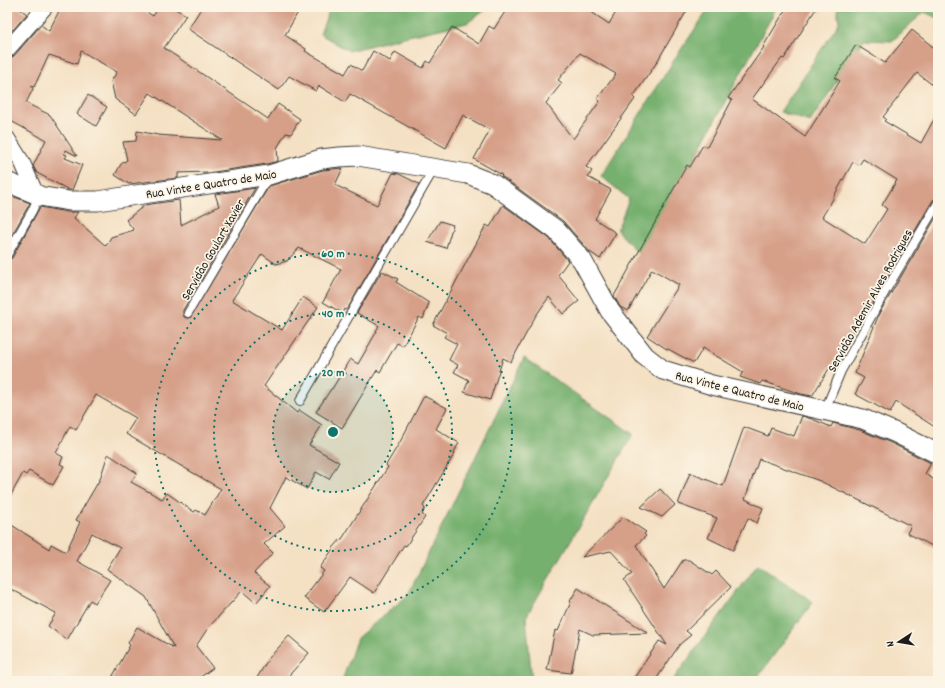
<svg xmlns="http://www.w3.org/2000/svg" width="945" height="688" viewBox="0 0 945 688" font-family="Dekko,sans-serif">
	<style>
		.forest { fill: #76b06e; stroke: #496645 }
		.building { fill: #d69f88; fill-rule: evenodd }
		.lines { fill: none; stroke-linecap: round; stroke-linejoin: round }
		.service-casing { stroke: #3c3935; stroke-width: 10 }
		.minor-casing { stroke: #3c3935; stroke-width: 17 }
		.tertiary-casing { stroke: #3c3935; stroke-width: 21 }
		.service { stroke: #fff; stroke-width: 8 }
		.minor { stroke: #fff; stroke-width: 15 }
		.tertiary { stroke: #fff; stroke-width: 19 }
		.ring { fill: none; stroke: #0f766e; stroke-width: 2; stroke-dasharray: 2 4 }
		.labels { text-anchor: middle; stroke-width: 3.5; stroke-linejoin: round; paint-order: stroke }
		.street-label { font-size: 13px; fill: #1c1c1c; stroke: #fcf5e5 }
		.centre { fill: #0f766e; stroke: #fcf5e5; stroke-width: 2 }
		.ring-label { font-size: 12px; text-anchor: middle; font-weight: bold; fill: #0f766e; stroke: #fcf5e5; stroke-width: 3.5; stroke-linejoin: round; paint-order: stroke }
	</style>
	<rect width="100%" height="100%" fill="#fcf5e5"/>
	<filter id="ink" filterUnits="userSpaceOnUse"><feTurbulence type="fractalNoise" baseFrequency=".025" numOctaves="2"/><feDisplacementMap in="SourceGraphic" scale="8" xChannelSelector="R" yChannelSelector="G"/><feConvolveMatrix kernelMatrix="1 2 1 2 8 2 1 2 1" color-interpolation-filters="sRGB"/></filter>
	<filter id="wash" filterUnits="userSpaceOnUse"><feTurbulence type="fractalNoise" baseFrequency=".012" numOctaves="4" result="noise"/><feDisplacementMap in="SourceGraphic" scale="16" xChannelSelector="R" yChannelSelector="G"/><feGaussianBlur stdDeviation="0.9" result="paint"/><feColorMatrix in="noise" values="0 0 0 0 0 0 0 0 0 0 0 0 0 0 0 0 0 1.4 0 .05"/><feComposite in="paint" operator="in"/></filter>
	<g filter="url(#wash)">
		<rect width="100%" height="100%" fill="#f4e0c3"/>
		<path class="forest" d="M359,7H490L467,23L408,36L349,51L320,34L330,8L357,9Z
			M710,7H777L641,256L617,230L629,199L601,176L678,54Z
			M837,7H938V18L924,12L892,41L864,40L810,122L780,112L839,23Z
			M524,358L633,434L526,617L532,681H342L357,638L408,595Z
			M758,564L813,602L755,681H672Z"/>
		<g id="blocks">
			<path class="building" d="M7,7H17L27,14L13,30L7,27Z
				M61,7H139L153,16L159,7H172L186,15L164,48L268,119L278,104L300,119L291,134L286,133L277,148L278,161L267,164L207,173V172L178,173V178L129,184L115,175L121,164L127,160L123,142L136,141L137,131L158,135L222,140L150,93L136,114L115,99L111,81L117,72L81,51L77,64L49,55L34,87L31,85L33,89L26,103L50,115L77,156L66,150L64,154L67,155L65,158L82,165L72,190H69L37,173L33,166L46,140L7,119V59L14,56L41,25L49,31Z
				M202,7H301L285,35L306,49L305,51L345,74L351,64L362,71L373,51L390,61L395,52L423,68L427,61L430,63L452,27L479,44L489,26L494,29L508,7H584L609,24L619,7H689L655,65L633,97L635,99L586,167L592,171L588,177L611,190L595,219L616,233L600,259L590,252L563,221L501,176L502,175L474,159L490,130L463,115L446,148L350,94L345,102L319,86L316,91L289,76L279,90L188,29ZM580,53L616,74L597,99L600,101L573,139L546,103L562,83L558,80Z
				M787,7H817L784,59L782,58L752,99L805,137L840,81L835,78L856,45L885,63L912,30L938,51V89L917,73L883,117L886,119L884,121L921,143L938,112V198L933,200L871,306L869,305L812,396L801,394L762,381L760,384L740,377L743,372L703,348L694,363L668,349V350L647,336L679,285L652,269L628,311L620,307L614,296L687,165L690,167L703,145L707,147L732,100L728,98L764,47H763ZM863,159L897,180L882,205L887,209L865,244L822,217L833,199V198L853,162L859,165Z
				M88,95L107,107L96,126L77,114Z
				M343,168L335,185L377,205L393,173L399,174L419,184L348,308L345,310L344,309L342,313L323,302L341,269L299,248L287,261L276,264L262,254L232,300L282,330L303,297L318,307L264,386L297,413L299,410L322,425L309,445L339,462L329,479L316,472L307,489L286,477L270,508L285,526L264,544L273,553L254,573L270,586L256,603L242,591L208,628L196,646L213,668L195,681H110L130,645L128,643L137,627L174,648L146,597L107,569L120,548L92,533L77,561L110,580L95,603L90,600L67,640L48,626L56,613L7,587V522L49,549L51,544L66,552L80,522L76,520L100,479L108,454L137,473L131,482L162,499L167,493L194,512L196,510L205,515L221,489L126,434L136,418L96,395L76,430L70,426L56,453L63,457L60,464L64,466L53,485L29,471L26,475L23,473L7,502V260L12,258L40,207L67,212H78L74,218L106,246L111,237L134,230L126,220L145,205L179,200L181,225L219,206L215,194L255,188L183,310V316L186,318H190L269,186L323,170Z
				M12,196L30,203L12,235L7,232V213Z
				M503,205L549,238L568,261L558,275L579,301L563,314L549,297L535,317L511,362L503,358L490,400L464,392L469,380L454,372L458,365L449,360L457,344L444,337L447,333L433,325L486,225L490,227Z
				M938,214V429L896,402L890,413L855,394L864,378L855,373L880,312Z
				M440,221L453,225L446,248L427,242Z
				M382,271L398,279L396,282L429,303L423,319L419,317L403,346L397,343L380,372L377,370L342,428L316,412L331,389H332L350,359L358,364L377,331H376L379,326L357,313Z
				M424,396L447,408L436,429L459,443L454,452L455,453L423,506L425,508L422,514L425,517L406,546L404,545L374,593L350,577L324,612L304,598L324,571L320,568L334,547L341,539H342L388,467L386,465L400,442Z
				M802,416L812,419L831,427L833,423L860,430L891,443L931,463L925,474L938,482V549L907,533L911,526L820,481L759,459L745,499L763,508L757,523L748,518L733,550L708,538L717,518L678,504L690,473L723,486L744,427L768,436L771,428L794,436Z
				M660,489L675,505L662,517L641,507Z
				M623,517L646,532L644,534L646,536L636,545L664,589L683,560H689L712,575L716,571L731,587L686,631L691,635L680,644L655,681H632L659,641L667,645L624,580L632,574L611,551L582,557Z
				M578,588L648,633L593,635L580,629L571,673L547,670L555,630L558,631L571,602L570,601Z
				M289,636L309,653L284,681H255L269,658Z"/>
		</g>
	</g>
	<g filter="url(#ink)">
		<use href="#blocks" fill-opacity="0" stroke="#3c3935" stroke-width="1"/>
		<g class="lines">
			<g class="service-casing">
				<path id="service" d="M7,255L32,211L39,196
					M188,313L269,176
					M300,401L434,169
					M825,410L841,371L886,290L938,203"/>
			</g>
			<g class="minor-casing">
				<path id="minor" d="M7,50L45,7
					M7,138L22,162L36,194"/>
			</g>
			<g class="tertiary-casing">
				<path id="tertiary" d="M7,182L36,194L39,196L69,201H98L136,195L269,175L321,159L339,157L358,156L468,174L493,184L556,230L582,260L610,311L645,356L663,370L712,385L863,419L896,433L938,454"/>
			</g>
			<use href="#service" class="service"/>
			<use href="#minor" class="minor"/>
			<use href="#tertiary" class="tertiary"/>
		</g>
	</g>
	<circle cx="333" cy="432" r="60" fill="#0f766e" fill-opacity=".12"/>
	<g class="ring">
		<circle cx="333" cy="432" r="60"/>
		<circle cx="333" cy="432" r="119"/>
		<circle cx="333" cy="432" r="179"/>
	</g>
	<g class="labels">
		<g class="street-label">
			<text transform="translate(211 183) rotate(-9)" y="5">Rua Vinte e Quatro de Maio</text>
			<text transform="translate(212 249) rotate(-60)" y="5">Servidão Goulart Xavier</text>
			<text transform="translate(869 300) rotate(-61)" y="5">Servidão Ademir Alves Rodrigues</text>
			<text transform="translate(740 390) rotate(14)" y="5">Rua Vinte e Quatro de Maio</text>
		</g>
	</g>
	<circle cx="333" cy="432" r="6" class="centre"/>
	<g class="ring-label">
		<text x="333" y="257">60 m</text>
		<text x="333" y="317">40 m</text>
		<text x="333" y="376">20 m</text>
	</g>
	<rect width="945" height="688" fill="none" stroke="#fcf5e5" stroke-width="24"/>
	<g transform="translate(899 642) rotate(258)" stroke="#fcf5e5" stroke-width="3" paint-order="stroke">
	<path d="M0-3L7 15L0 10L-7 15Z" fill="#1c1c1c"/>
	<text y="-6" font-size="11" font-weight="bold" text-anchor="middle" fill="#1c1c1c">N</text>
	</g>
</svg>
